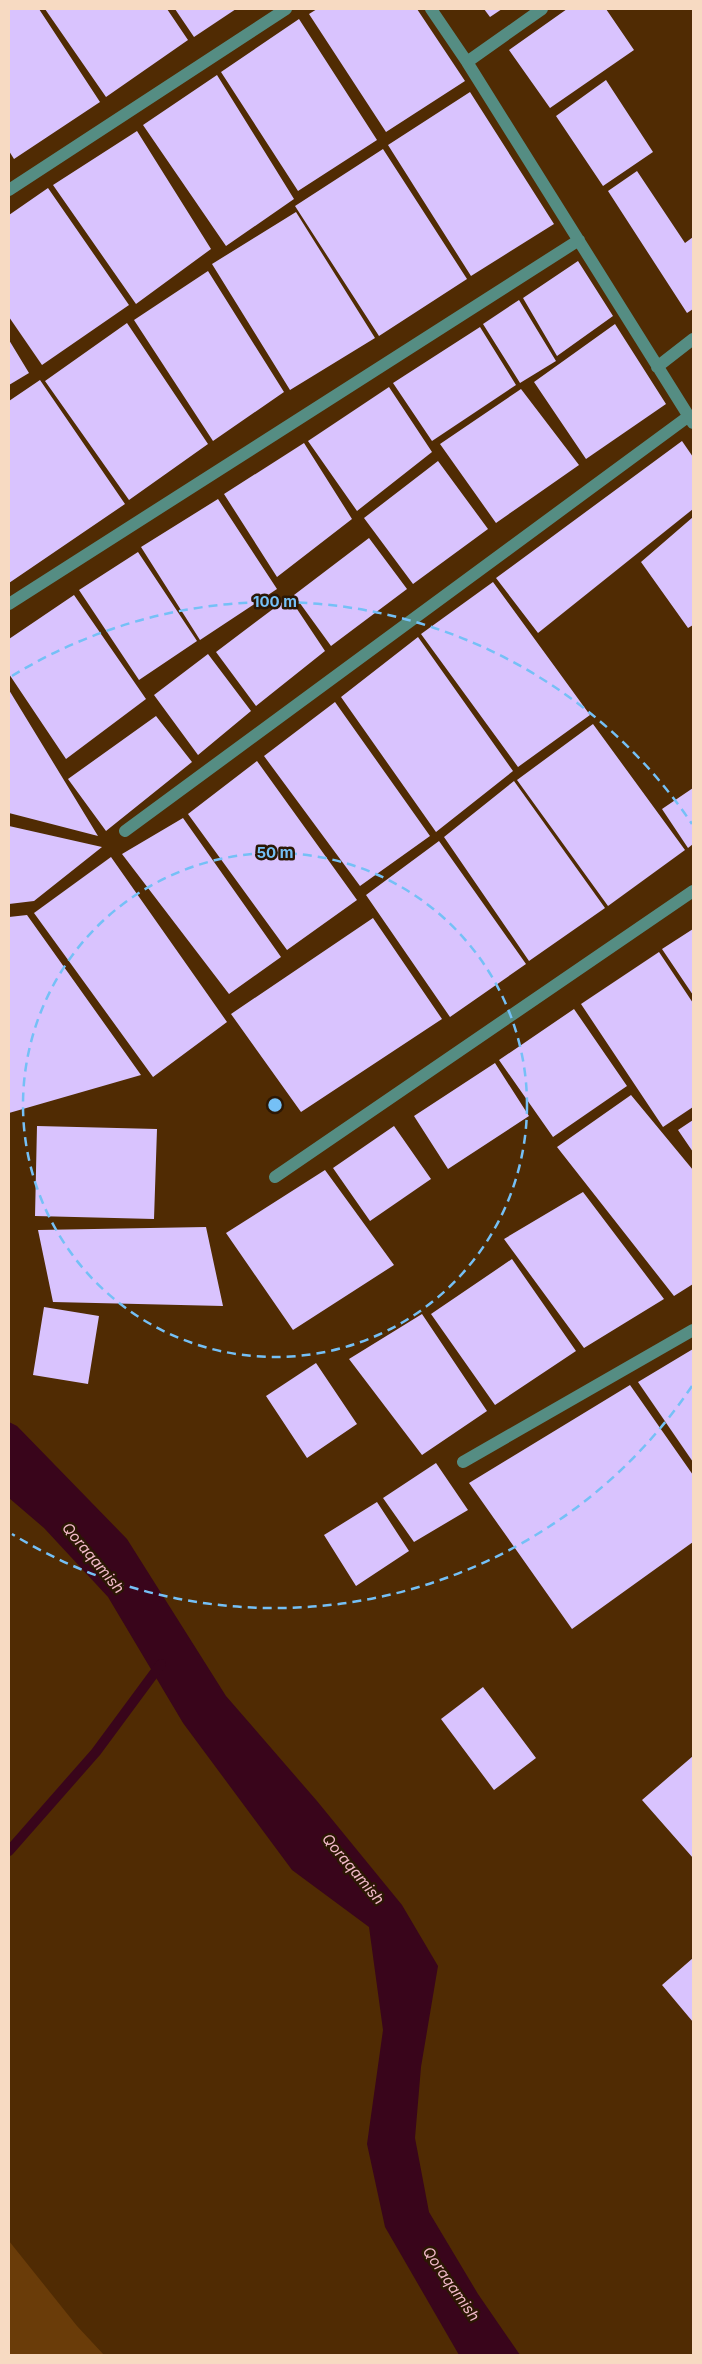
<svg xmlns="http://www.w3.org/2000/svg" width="702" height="2364" viewBox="0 0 702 2364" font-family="Inter,sans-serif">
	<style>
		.green { fill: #6a3c09 }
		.water { fill: #39051b }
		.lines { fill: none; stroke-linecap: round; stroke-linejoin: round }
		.stream { stroke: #39051b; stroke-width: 10 }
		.building { fill: #d9c3fe }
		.minor { stroke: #558d83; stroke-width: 12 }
		.ring { fill: none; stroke: #75c0f6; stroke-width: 2.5; stroke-dasharray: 9 6 }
		.labels { text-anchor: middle; stroke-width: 5; stroke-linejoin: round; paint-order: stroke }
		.water-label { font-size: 15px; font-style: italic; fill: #f2bac9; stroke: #2c1704 }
		.centre { fill: #75c0f6; stroke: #2c1704; stroke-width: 2.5 }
		.ring-label { font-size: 15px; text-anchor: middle; font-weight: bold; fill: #75c0f6; stroke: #2c1704; stroke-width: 5; stroke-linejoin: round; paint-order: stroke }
	</style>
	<rect width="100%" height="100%" fill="#502b03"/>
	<path class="green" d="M9,2241L77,2326L104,2355H9Z"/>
	<path class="water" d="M9,1422L17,1426L127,1539L226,1696L317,1801L402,1905L438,1966L421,2067L415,2138L429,2212L478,2294L520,2355H459L385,2227L367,2144L383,2030L369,1927L292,1870L183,1723L108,1597L44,1528L9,1498Z"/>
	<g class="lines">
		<path class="stream" d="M9,1851L96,1752L161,1664"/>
	</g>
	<path class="building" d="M9,9H39L100,102L14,159L9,151Z
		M45,9H167L188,40L106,97Z
		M175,9H236L194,37Z
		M317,9H417L465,81L386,132L309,14Z
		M484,9H502L490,17Z
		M567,9H606L634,50L550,108L509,50Z
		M299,19L377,140L298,191L221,72Z
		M217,75L294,199L226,246L143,125Z
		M606,80L653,152L603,186L556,116Z
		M470,92L554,224L471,276L388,145Z
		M137,131L211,249L136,304L53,185Z
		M383,149L467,279L379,336L295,206Z
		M637,171L685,243L693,237V309L687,313L608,191Z
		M48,188L129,305L42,365L9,317V215Z
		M296,212L375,338L290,390L212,264Z
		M578,261L613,316L557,356L523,298Z
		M208,271L284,392L213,441L134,320Z
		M519,300L556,361L520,383L483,324Z
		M127,323L208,444L129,500L45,381Z
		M615,324L666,404L586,459L534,382Z
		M480,327L516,385L432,441L393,383Z
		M9,340L29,373L9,385Z
		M40,380L125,504L9,583V401Z
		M389,387L432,452L357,511L308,441Z
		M521,389L579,465L496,523L440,444Z
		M682,441L693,457V509L538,633L496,578Z
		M304,443L352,519L277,577L224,494Z
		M438,461L488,529L413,584L364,518Z
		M218,499L277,589L200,640L141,547Z
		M693,517V625L688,628L641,562Z
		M369,538L407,589L331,646L294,595Z
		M138,552L197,641L139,680L79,590Z
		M493,582L590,715L518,767L421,634Z
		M74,595L146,699L66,759L9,674V639Z
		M289,597L325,651L256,706L216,652Z
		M418,637L513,771L436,832L341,697Z
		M208,654L251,711L198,755L154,695Z
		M9,690L98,836L9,813Z
		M335,702L430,836L360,886L264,756Z
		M156,716L192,762L106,831L68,779Z
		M593,724L685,850L608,906L517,780Z
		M257,761L357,900L287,950L188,814Z
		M514,781L605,908L529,961L444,837Z
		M693,788V844L688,848L662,809Z
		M183,818L281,957L229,994L122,854Z
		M9,826L102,847L34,901L9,904Z
		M439,841L526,964L450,1017L366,895Z
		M111,857L227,1022L153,1077L34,913Z
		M27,915L141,1075L9,1113V917Z
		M373,918L442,1019L301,1112L231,1014Z
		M693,929V995L662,949Z
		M659,952L693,1003V1107L663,1127L581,1004Z
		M574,1009L627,1086L553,1137L499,1060Z
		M495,1063L529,1116L448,1169L414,1116Z
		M631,1095L693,1170V1284L674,1296L557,1147Z
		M693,1120V1152L678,1130Z
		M37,1126L157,1129L154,1219L35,1216Z
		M394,1126L431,1179L370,1221L333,1168Z
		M325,1170L394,1265L293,1330L226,1233Z
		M583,1192L664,1299L584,1348L504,1239Z
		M206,1227L223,1306L53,1302L38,1230Z
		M512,1259L576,1351L495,1405L431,1314Z
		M44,1307L99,1316L88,1384L33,1375Z
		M422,1314L487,1411L422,1455L349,1359Z
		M693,1349V1462L638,1382Z
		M316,1363L357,1424L307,1458L266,1396Z
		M630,1385L693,1475V1542L572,1629L469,1483Z
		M436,1463L468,1510L414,1542L383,1498Z
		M377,1502L409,1551L356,1586L324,1535Z
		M483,1687L536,1758L494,1790L441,1719Z
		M693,1756V1858L642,1800Z
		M693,1958V2022L662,1985Z"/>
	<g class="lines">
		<path class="minor" d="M431,9L467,62L693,423
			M467,62L542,9
			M9,190L286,9
			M657,367L693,339
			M9,604L579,240
			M125,831L689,416
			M275,1177L693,891
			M463,1462L693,1330"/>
	</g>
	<g class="ring">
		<circle cx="275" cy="1105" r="252"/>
		<path d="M692 1386A503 503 0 0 1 12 1534M12 676A503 503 0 0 1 692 824"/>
	</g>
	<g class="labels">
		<g class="water-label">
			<text transform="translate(93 1558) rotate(50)" y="5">Qoraqamish</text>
			<text transform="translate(353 1869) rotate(50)" y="5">Qoraqamish</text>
			<text transform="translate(451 2284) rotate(55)" y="5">Qoraqamish</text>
		</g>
	</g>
	<circle cx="275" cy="1105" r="8" class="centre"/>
	<g class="ring-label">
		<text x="275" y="607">100 m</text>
		<text x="275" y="858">50 m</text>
	</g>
	<rect width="702" height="2364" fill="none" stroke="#f7dac2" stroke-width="20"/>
</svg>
